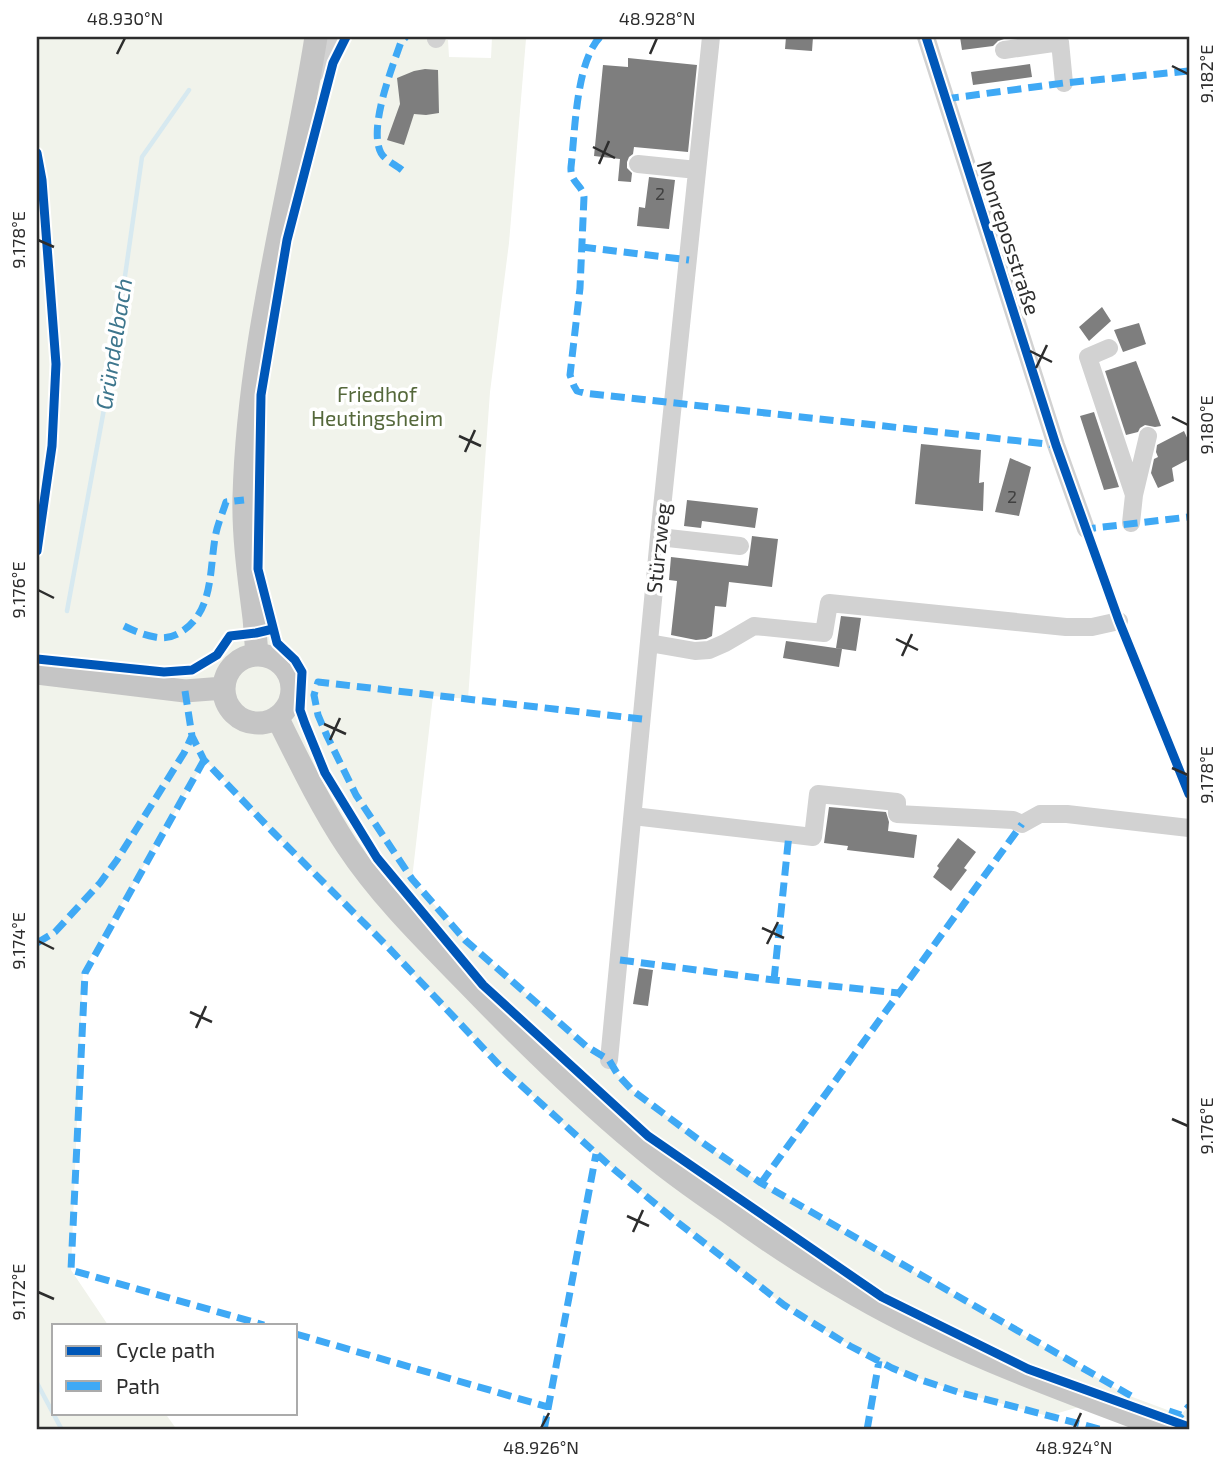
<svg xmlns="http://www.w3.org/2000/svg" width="1226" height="1467" viewBox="0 0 1226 1467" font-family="'Exo 2',sans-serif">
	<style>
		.green { fill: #f1f3eb }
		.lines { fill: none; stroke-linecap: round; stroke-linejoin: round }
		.stream { stroke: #d7e9f0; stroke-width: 4.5 }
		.building { fill: #7e7e7e }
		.minor { stroke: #d2d2d2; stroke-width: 18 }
		.major { stroke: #c5c5c5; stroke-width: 23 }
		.quiet { stroke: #3fa9f5; stroke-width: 7; stroke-dasharray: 14 7; stroke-linecap: butt }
		.cycleway-casing { stroke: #fff; stroke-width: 13 }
		.cycleway { stroke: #0057b8; stroke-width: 9 }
		.ticks { fill: none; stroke: #2d2d2d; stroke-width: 2.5 }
		.labels { text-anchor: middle; stroke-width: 7; stroke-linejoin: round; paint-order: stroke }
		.number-label { font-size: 18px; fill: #414141 }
		.street-label { font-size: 21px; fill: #2d2d2d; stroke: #fff }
		.park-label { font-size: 21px; fill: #55683b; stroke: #fff }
		.water-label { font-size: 23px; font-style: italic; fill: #3d768d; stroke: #fff }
		.neatline { fill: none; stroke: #2d2d2d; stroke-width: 2.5 }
		.ticks-label { font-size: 18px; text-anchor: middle; fill: #2d2d2d }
	</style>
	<rect width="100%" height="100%" fill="#fff"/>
	<path class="green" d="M37,37H432L436,39L448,40L449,57L491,58L492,37H518L526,39L509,243L490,392L468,699L433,696L412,879L465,940L586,1046L609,1060L618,1075L632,1090L703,1143L761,1183L1127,1395L1181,1415L1189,1406V1430H1169L1096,1402L1048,1416L958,1392L907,1374L879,1361L816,1326L784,1305L739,1271L610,1166L502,1068L386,945L272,831L205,760L83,971L71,1270L108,1325H54V1413H165L177,1430H37Z"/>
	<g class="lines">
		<path class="stream" d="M67,611L113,360L142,157L189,90
			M37,1383L62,1430"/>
	</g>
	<path class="building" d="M786,37H813L812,51L785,49Z
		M960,37H1006L1007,38L998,41L993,46L962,50Z
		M628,58L697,65L688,152L634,147L633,154L629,157L627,162V168L632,173L631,182L618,181L620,159L594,156L603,65L628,67Z
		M1030,64L1032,77L973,85L971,72Z
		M425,69L438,70L439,113L426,115L414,114L404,145L387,140L400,104L397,78L414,71Z
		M649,177L675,180L669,229L637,226L639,207L645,208Z
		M1102,307L1111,321L1089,341L1079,327Z
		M1139,323L1146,344L1123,352L1114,330Z
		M1136,361L1161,426L1155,427L1145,425L1140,428L1138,432L1126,435L1105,371Z
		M1094,412L1119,487L1104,490L1080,416Z
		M1184,431L1189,442V459L1172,468L1174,481L1158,488L1151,473L1154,459L1158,457L1156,452L1157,445Z
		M921,444L981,450L979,483L984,482L983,511L915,504Z
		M1010,458L1031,467L1019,516L995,512Z
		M687,500L758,508L755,528L702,521L701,528L684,526Z
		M752,536L778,539L772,587L729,582L726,607L715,606L712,636L706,639L696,640L671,635L677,581L669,580L671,557L748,566Z
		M841,616L861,618L856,651L836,648Z
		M786,641L842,649L839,667L783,658Z
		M829,807L886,812L889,822L888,831L917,835L914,858L847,850L848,846L824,843Z
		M958,838L976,852L964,868L967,870L951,891L933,877L939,868L937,866Z
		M639,968L653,970L648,1006L633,1004Z"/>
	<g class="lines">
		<path class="minor" d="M926,37L1056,445L1086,529
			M436,39L437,37
			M1004,50L1060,42L1064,83
			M315,73L335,37
			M638,164L697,170
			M1109,348L1088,357L1134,495L1131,523
			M1134,495L1148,436
			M659,537L740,546
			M649,643L695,651L709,650L725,643L754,626L824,633L829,603L1066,627H1092L1119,621
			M633,816L813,837L818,794L897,802V814L1013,820L1022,824L1040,814H1067L1189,828
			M609,1060L659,537L711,37"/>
		<path class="major" d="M257,655C256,643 255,631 254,618C249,578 243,537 244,497C248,341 292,190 316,37
			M224 689a34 34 0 1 1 68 0a34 34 0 1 1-68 0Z
			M37,673L185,691L224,688
			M277,717C299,761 320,805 347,846C380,896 426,941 467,983C522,1040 578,1095 638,1145C666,1169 697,1191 728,1212C769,1242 812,1270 856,1295C955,1352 1063,1390 1169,1430"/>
		<path class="quiet" d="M600,37C576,62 575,132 571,167C570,183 582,184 584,197L580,288L570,375L574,386L577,391L584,393L1056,445
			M945,99L1064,83L1189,71
			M402,170C396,165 385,160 381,153C368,128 392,68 401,42L406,37
			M582,247L689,260
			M1087,533L1086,529L1189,517
			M124,626C134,631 144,635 155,637C165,639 173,637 181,632C215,611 209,566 216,533C218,523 223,512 226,502L244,500
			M185,691L192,736L204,760L272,831L386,945L502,1068L610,1166L676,1221L784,1305L850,1346L892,1368L921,1380L958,1392L1103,1430
			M642,719L318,682L314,695L318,715L327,736L356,795L412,879L465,940L586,1046L609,1060L618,1075L632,1090L703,1143L761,1183L1133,1397
			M204,760L85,973L71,1270L264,1325
			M37,943L55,932L100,883L117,860L184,753L192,736
			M620,960L774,980L899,993
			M774,980L789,834
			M761,1183L1022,824
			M296,1334L548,1407
			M1169,1411L1181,1415L1189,1406
			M544,1430L596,1154
			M867,1430L879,1361"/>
		<g class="cycleway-casing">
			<path id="cycleway" d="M346,37L333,63L287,240L261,395L258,569L277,643L295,660L302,672L300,710L305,724L325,773L377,858L483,985L648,1136L882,1297L1028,1369L1189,1427
				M926,37L1056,445L1119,621L1189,794
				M37,153L42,180L56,364L52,446L37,551
				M37,659L164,672L192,670L217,655L230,636L256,633L273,629"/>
		</g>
		<use href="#cycleway" class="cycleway"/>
	</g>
	<path class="ticks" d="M117,54L125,38M650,54L657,38M1172,66L1188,74M593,147L615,158M599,164L609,141M38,240L54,247M1030,351L1052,362M1036,368L1047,345M1172,417L1188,425M459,436L481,446M465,452L475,430M38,590L54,598M896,639L918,650M902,656L912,634M324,724L346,734M330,740L340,718M1172,768L1188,775M762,928L784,938M38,941L54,949M767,944L778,922M190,1012L212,1022M196,1028L206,1006M1172,1119L1188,1126M627,1216L649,1226M633,1232L643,1210M38,1292L54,1299M541,1428L549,1413M1074,1428L1081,1413"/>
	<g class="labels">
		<g class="number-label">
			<text x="660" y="200">2</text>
			<text x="1012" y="503">2</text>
		</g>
		<g class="street-label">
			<text transform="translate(1008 238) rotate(72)" y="7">Monreposstraße</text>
			<text transform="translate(659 548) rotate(-84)" y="7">Stürzweg</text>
		</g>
		<g class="park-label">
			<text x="377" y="402">Friedhof<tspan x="377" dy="24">Heutingsheim</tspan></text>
		</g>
		<g class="water-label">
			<text transform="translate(114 344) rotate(-81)" y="8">Gründelbach</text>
		</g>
	</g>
	<rect width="1226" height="1467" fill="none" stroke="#ffffff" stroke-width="77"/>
	<rect x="52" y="1324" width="245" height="91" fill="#ffffff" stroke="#ababab" stroke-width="2"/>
	<rect x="66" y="1346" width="35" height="10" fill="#0057b8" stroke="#ababab" stroke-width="2"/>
	<text x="116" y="1358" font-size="21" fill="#2d2d2d">Cycle path</text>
	<rect x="66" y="1381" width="35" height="10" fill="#3fa9f5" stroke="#ababab" stroke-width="2"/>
	<text x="116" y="1394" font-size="21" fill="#2d2d2d">Path</text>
	<rect x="38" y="38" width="1150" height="1390" class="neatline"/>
	<g class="ticks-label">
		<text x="125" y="25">48.930°N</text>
		<text x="657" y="25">48.928°N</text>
		<text transform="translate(1207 74) rotate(-90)" y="6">9.182°E</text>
		<text transform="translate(19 240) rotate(-90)" y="6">9.178°E</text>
		<text transform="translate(1207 425) rotate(-90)" y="6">9.180°E</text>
		<text transform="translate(19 590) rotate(-90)" y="6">9.176°E</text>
		<text transform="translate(1207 775) rotate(-90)" y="6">9.178°E</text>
		<text transform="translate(19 941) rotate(-90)" y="6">9.174°E</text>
		<text transform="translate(1207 1126) rotate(-90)" y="6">9.176°E</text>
		<text transform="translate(19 1292) rotate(-90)" y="6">9.172°E</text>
		<text x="541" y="1454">48.926°N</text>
		<text x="1074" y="1454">48.924°N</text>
	</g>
</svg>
